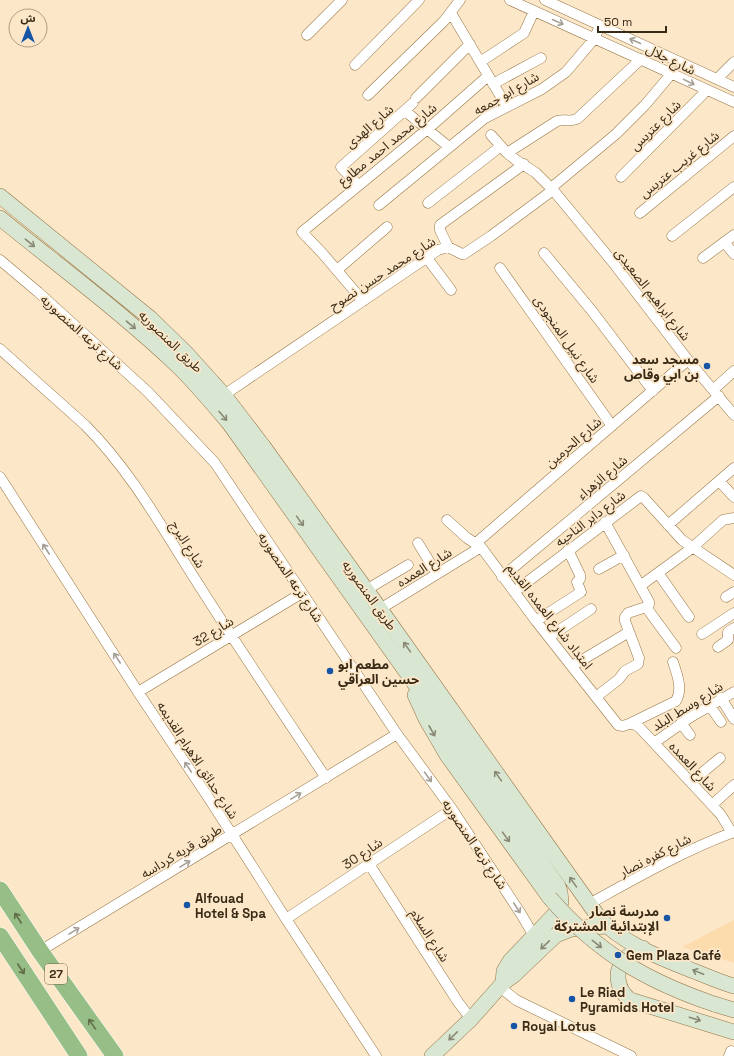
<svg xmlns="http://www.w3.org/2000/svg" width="734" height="1056" viewBox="0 0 734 1056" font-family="'Space Grotesk','Noto Sans Arabic',sans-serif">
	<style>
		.built { fill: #fcdcad }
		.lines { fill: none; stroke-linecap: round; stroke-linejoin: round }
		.minor-casing { stroke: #957543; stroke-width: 11 }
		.secondary-casing { stroke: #957543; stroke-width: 16 }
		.trunk-casing { stroke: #fff; stroke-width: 18 }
		.minor { stroke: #fff; stroke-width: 10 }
		.secondary { stroke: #d8e6d2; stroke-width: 15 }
		.trunk { stroke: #96be86; stroke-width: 17 }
		.secondary-bridge-casing { stroke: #957543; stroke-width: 16; stroke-linecap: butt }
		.secondary-bridge { stroke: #d8e6d2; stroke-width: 15 }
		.oneway { stroke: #a59f96 }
		.oneway2 { stroke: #888874 }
		.oneway3 { stroke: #626d48 }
		.poi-dot { fill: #1655a6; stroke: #fde7c9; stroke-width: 1.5 }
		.labels { text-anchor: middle; stroke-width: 3.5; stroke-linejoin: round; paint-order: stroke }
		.shield { fill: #fde7c9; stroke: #73634b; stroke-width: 1 }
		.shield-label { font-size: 12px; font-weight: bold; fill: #382a15 }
		.street-label { font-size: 13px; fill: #382a15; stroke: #fde7c9 }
		.poi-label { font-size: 13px; font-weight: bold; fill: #382a15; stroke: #fde7c9; text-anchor: start }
	</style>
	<rect width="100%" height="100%" fill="#fde7c9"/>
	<path class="built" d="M734,920V963L682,947Z"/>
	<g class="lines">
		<g class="minor-casing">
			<path id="minor" d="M510,0L734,102
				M545,0L734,87
				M451,13L507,107
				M307,35L342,0
				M480,62L524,33L534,11
				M355,65L419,0
				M717,79L734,62
				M493,84L541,58
				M368,95L444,21L460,0
				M416,98L470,44
				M405,111L449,147
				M491,135L507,153L516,160L536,173L553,190L611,260L688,360L734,415
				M507,153L557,121C564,119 570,122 577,119L641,59
				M621,177L707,90
				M358,185L341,167L413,103
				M551,188L616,134L645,105L672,73
				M428,203L501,146
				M379,205L485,118L542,89L566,72L594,39L600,26
				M640,213L734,136
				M672,236L734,187
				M724,242L734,254
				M448,247L440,230V225L524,164
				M544,253L592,311L653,391
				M427,258L451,290
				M703,258L734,235
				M0,260L38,292L148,392L215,463L397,734L452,809L521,914L534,936
				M500,268L612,426
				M337,270L387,227
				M363,301L323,254L302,232L430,127L488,76
				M0,349L85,425C133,473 165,533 202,590C242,653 284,715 326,778
				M713,390L734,371
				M224,395L438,250L448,247L462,254H464L491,236L553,190
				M0,477L138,692L210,800L286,919L376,1056
				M719,481L734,497
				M447,520L467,538L481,547L536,621L618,725L623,726L629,724L676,701C683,689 677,674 673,662
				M668,525L734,468
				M418,543L437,574
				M476,543L688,360
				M599,569L624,555
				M658,573L689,617
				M502,577L719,396
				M640,586L692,548L723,520L734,518
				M366,590L408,565
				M514,592L641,496L644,498L682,540L734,575
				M726,597L734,592
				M646,607L676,648
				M380,609L481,547
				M536,621L581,592L577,582L580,579V575L568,550
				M702,634L734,613
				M549,637L591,609
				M718,647L728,640V632L734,628
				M572,666L629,632
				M138,692L302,593
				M596,697L619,679L625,671L638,664L639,658L625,621V617L628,613L646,607L649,605V602L605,522
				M721,698L734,719
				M710,706L721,722
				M681,723L690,735
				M629,724H634L640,728L712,805L721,815L732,833
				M654,743L689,718L734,692
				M691,782L720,758
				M712,805L734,785
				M369,864L458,1002L471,1019
				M589,904C636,878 683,851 734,832
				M286,919L452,809
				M40,951L397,734
				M500,987L516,1000L631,1056
				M729,1056L731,1051"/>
		</g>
		<g class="secondary-casing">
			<path id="secondary" d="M0,196L150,318L187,354L224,395L263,446L380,609L600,919C624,944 659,957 691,970C705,975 719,982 734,986
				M0,218C60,267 125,315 180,368C197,385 213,404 229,423L514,823L558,886L560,892L561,902L557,912L510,961L504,971L503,983
				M415,695L426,719L447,755L550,898
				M643,948C637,951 631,953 626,958C613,971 617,990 630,1000L734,1032
				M714,1004L734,1010
				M432,1056L471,1019L503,983L514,975L556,935L571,929L607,926"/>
		</g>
		<g class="trunk-casing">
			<path id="trunk" d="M0,890L40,951L115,1056
				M0,936L79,1056"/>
		</g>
		<use href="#minor" class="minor"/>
		<use href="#secondary" class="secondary"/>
		<use href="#trunk" class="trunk"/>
		<g class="secondary-bridge-casing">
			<path id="secondary-bridge" d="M550,898C597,952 646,981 714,1004"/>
		</g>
		<use href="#secondary-bridge" class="secondary-bridge"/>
	</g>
	<defs><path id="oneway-shaft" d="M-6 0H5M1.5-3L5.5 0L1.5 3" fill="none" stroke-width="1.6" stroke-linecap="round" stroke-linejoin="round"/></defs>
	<g class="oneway">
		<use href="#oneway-shaft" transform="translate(558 22) rotate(25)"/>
		<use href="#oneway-shaft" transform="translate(635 41) rotate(-156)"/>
		<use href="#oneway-shaft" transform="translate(689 82) rotate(26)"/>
		<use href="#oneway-shaft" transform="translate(46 549) rotate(-123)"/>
		<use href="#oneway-shaft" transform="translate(117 658) rotate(-123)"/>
		<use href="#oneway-shaft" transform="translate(188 767) rotate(-124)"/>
		<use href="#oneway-shaft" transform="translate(428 777) rotate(54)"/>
		<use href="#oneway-shaft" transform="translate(296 796) rotate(-31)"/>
		<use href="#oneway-shaft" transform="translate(185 864) rotate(-31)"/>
		<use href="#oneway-shaft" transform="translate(517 908) rotate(57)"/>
		<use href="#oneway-shaft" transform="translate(74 931) rotate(-31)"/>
	</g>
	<g class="oneway2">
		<use href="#oneway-shaft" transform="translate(30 243) rotate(39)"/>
		<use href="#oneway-shaft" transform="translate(131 325) rotate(40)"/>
		<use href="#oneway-shaft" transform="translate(223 416) rotate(50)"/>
		<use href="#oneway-shaft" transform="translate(300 521) rotate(55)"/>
		<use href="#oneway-shaft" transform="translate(407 647) rotate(-125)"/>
		<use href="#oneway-shaft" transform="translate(432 731) rotate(61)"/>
		<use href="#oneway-shaft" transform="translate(498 776) rotate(-125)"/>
		<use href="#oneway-shaft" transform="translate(506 837) rotate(54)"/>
		<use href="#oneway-shaft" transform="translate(573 882) rotate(-125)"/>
		<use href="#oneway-shaft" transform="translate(597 944) rotate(38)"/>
		<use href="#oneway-shaft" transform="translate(545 945) rotate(136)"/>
		<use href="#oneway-shaft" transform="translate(698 972) rotate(-158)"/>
		<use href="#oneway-shaft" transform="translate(695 1019) rotate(17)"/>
		<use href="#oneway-shaft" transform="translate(453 1036) rotate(136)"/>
	</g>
	<g class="oneway3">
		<use href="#oneway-shaft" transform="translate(18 918) rotate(-123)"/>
		<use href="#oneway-shaft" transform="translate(21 969) rotate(57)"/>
		<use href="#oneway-shaft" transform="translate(92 1024) rotate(-125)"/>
	</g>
	<g class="poi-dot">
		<circle cx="707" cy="366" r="4"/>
		<circle cx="330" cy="671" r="4"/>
		<circle cx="187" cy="905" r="4"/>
		<circle cx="667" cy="918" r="4"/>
		<circle cx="618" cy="955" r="4"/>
		<circle cx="572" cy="999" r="4"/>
		<circle cx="514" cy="1026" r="4"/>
	</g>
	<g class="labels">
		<rect class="shield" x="45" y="964" width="22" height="20" rx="3"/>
		<g class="shield-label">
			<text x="56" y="978">27</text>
		</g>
		<g class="street-label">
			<text transform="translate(671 59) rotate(26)" y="5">شارع جلال</text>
			<text transform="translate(506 93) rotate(-30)" y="5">شارع ابو جمعه</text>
			<text transform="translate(655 125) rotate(-45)" y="5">شارع عتريس</text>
			<text transform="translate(369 126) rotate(-41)" y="5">شارع الهدى</text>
			<text transform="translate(387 144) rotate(-39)" y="5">شارع محمد احمد مطاوع</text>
			<text transform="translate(679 164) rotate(-39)" y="5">شارع غريب عتريس</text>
			<text transform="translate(382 273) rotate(-33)" y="5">شارع محمد حسن نصوح</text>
			<text transform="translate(653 294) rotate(52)" y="5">شارع ابراهيم الصعيدى</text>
			<text transform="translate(82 332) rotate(42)" y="5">شارع ترعه المنصوريه</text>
			<text transform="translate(567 339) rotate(55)" y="5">شارع نبيل المنجودى</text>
			<text transform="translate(171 341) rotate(44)" y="5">طريق المنصوريه</text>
			<text transform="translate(573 442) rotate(-41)" y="5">شارع الحرمين</text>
			<text transform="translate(602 477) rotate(-40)" y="5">شارع الزهراء</text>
			<text transform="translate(590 518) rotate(-37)" y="5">شارع داير الناحيه</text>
			<text transform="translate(188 544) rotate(58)" y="5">شارع البرج</text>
			<text transform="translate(424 567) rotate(-32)" y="5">شارع العمده</text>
			<text transform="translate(291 577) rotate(56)" y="5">شارع ترعه المنصوريه</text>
			<text transform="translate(370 595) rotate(54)" y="5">طريق المنصوريه</text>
			<text transform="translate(550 616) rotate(52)" y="5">امتداد شارع العمده القديم</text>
			<text transform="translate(213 631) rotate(-31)" y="5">شارع 32</text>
			<text transform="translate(687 706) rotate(-32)" y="5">شارع وسط البلد</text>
			<text transform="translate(198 760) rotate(57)" y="5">شارع حدائق الاهرام القديمه</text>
			<text transform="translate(693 766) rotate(47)" y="5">شارع العمده</text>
			<text transform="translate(475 844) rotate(56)" y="5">شارع ترعه المنصوريه</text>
			<text transform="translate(181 851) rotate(-31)" y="5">طريق قريه كرداسه</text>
			<text transform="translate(362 853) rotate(-34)" y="5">شارع 30</text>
			<text transform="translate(655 855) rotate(-27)" y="5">شارع كفره نصار</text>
			<text transform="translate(430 935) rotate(57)" y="5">شارع السلام</text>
		</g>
		<g class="poi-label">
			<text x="699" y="364" text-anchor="end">مسجد سعد<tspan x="699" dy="15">بن ابي وقاص</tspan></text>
			<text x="338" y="669">مطعم ابو<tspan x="338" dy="15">حسين العراقي</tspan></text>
			<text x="195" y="903">Alfouad<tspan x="195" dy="15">Hotel &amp; Spa</tspan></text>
			<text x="659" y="916" text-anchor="end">مدرسة نصار<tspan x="659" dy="15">الإبتدائية المشتركة</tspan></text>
			<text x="626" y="960">Gem Plaza Café</text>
			<text x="580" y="997">Le Riad<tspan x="580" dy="15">Pyramids Hotel</tspan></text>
			<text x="522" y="1031">Royal Lotus</text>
		</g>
	</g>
	<g transform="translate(28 28)"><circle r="19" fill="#fde7c9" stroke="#ae9b81"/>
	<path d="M0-3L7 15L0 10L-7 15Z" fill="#1655a6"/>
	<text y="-6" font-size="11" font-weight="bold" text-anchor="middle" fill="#382a15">ش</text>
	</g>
	<path d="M598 26v6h68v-6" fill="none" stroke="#382a15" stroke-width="2"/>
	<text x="604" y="26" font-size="12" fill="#382a15" stroke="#fde7c9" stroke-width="3" paint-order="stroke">50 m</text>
</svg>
